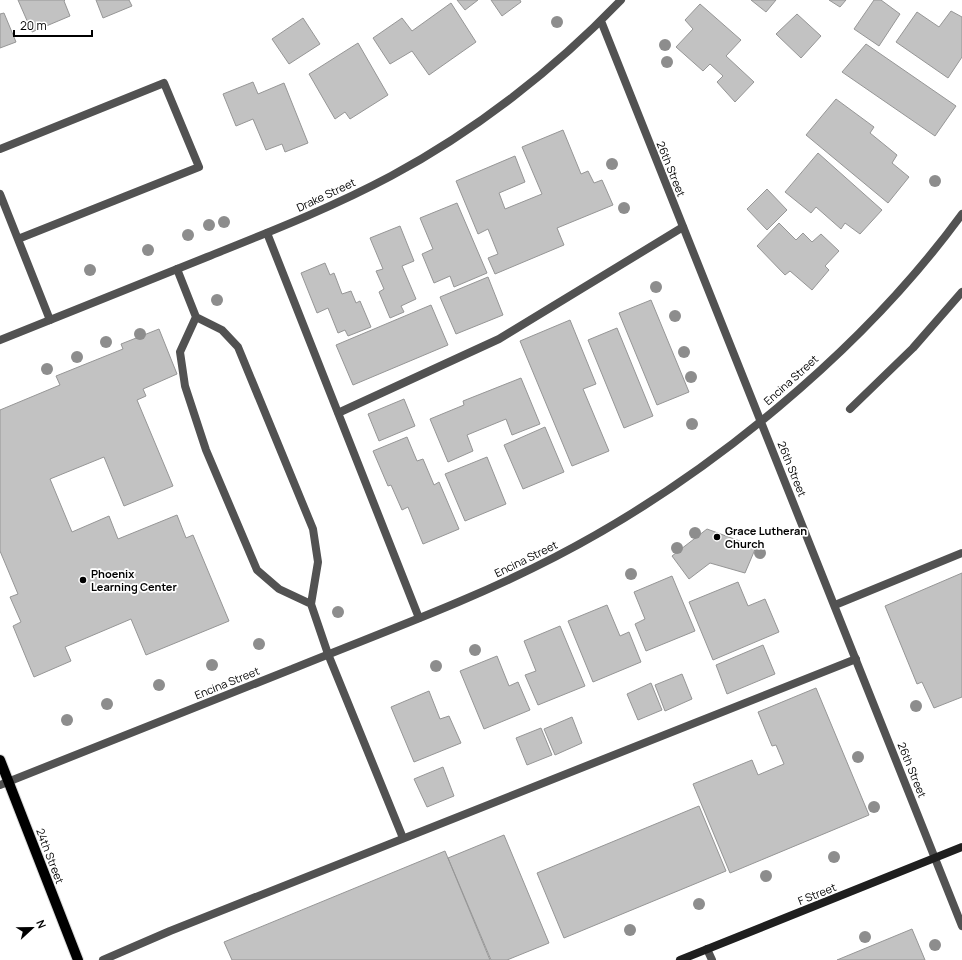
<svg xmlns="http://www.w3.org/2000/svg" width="962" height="960" viewBox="0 0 962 960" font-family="Manrope,sans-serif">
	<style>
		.building { fill: #c2c2c2; stroke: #969696 }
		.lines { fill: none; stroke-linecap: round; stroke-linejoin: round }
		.primary-casing { stroke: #dbdbdb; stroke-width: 12 }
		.service { stroke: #525252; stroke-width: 8 }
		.minor { stroke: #525252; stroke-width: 8 }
		.secondary { stroke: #1f1f1f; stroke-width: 8 }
		.primary { stroke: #000; stroke-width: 10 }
		.tree { fill: #8d8d8d }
		.poi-dot { fill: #000; stroke: #fff; stroke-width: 1.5 }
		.labels { text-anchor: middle; stroke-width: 3.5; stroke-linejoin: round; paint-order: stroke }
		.street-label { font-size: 11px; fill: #000; stroke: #fff }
		.poi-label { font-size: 11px; font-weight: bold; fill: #000; stroke: #fff; text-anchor: start }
	</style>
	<rect width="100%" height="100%" fill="#fff"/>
	<path class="building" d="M18,0H65L64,1L70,16L32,32Z
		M96,0H129L132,6L103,18Z
		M457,0H478L465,10Z
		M491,0H520L521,2L502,16Z
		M751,0H776L766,12Z
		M829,0H846L840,7Z
		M874,0H881L900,14L879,46L854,29Z
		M451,3L476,42L429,75L412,51L390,64L373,38L402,18L412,31Z
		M700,4L741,40L726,56L754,82L735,102L717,82L723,76L710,64L703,71L676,47L693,29L685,20Z
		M951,11L962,17V57L948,78L896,42L917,12L939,27Z
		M4,13L16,42L0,48V14Z
		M797,14L821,36L801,58L776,34Z
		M303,18L320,44L289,64L272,39Z
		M358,43L388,95L350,119L345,112L335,119L309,74Z
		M866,44L956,106L935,136L842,72Z
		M253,82L258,94L284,83L308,143L285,152L282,144L266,150L253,119L236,126L223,94Z
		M836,99L874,127L870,133L897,155L892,163L909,177L888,203L806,135Z
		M563,130L581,174L588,171L594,183L602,180L613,205L557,228L564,245L495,274L488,258L498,254L488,229L478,234L456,181L515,156L525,182L499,193L505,209L542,194L522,147Z
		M818,153L882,210L860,234L845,223L841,229L816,207L811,213L785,192Z
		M767,189L787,210L767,230L747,209Z
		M457,203L487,273L454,287L450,276L434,283L422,254L433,249L420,218Z
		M779,223L796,240L803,233L812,242L821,234L839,251L825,266L829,270L812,290L790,271L785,275L757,246Z
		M400,226L414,261L402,266L416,299L401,306L404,312L390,318L379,292L384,289L376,271L383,269L370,238Z
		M325,263L330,275L334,273L342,294L351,291L356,303L360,301L371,327L348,336L345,330L338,333L328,308L317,313L301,273Z
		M488,277L503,315L456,334L440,297Z
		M651,300L689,392L657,405L619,313Z
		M431,305L448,345L353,385L336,345Z
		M570,320L596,384L583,389L609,451L572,466L520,341Z
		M617,328L653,416L624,428L588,340Z
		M159,329L177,374L143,389L146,396L137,400L173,486L124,506L104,457L50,479L72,532L109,516L118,539L177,515L186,538L193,535L229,621L146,655L131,619L65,647L71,661L34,677L13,626L21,622L10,597L18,594L0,551V410L60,385L56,376L123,349L121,344Z
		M521,378L540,424L512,435L506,419L467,435L473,451L448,462L430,419L464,405L463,401Z
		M404,399L415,426L379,441L368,414Z
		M545,427L564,472L523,489L504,445Z
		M407,437L417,461L423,459L434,485L439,482L459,529L423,544L408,507L402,510L391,485L388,486L373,451Z
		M487,457L506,504L465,521L445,474Z
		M707,529L756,547L745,573L710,563L689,579L672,556Z
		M962,573V697L934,708L922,682L917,684L885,606Z
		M672,576L695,631L646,651L635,624L645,619L634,592Z
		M738,582L748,606L765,599L779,632L713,660L689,602Z
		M607,605L620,636L629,632L641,662L593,682L568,621Z
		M560,626L585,686L538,705L525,675L536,671L524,641Z
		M763,645L775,674L727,694L716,665Z
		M497,656L509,686L518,682L530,710L484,729L460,671Z
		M682,674L692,699L665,711L655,685Z
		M651,683L662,710L638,720L627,694Z
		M816,688L869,815L730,873L693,784L752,760L758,775L784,764L776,745L772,746L758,712Z
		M429,691L440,719L449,716L461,743L414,762L391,707Z
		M572,717L582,743L555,755L544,729Z
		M541,728L552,755L527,765L516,738Z
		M443,767L454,796L427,807L414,779Z
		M699,806L726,871L564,938L537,873Z
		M504,835L549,943L507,960H491L448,858Z
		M445,851L490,960H232L224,942Z
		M912,929L925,960H837Z"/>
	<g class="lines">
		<g class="primary-casing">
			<path id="primary" d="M0,760L78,960"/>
		</g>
		<path class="service" d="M0,149L164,83L199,167L18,239
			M0,194L50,320
			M267,233L419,618
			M177,269L196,317L222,330L238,347L313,529L318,562L311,604L328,654L403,838
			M196,317L180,352L185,386L206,450L257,570L279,589L311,604
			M850,409L913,348L962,292
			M338,413L499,339L683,227
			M835,605L962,553
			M707,949L712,960
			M103,960L170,931L856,659"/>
		<path class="minor" d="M601,21L962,926
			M0,340C69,312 138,284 207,257C269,232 331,208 391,176C475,131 555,69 621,0
			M0,785C98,747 195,708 292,669C380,633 470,601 555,557C706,479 862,351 962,214"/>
		<path class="secondary" d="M680,960L962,847"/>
		<use href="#primary" class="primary"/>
	</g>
	<g class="tree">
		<circle cx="557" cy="22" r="6"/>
		<circle cx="665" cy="45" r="6"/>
		<circle cx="667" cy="62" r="6"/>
		<circle cx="612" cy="164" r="6"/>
		<circle cx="935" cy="181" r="6"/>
		<circle cx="624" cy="208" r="6"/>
		<circle cx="224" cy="222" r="6"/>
		<circle cx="209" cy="225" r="6"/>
		<circle cx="188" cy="235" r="6"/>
		<circle cx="148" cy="250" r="6"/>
		<circle cx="90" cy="270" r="6"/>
		<circle cx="656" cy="287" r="6"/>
		<circle cx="217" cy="300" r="6"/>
		<circle cx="675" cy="316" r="6"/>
		<circle cx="140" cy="334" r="6"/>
		<circle cx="106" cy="342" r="6"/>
		<circle cx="684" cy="352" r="6"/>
		<circle cx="77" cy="357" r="6"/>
		<circle cx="47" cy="369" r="6"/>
		<circle cx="691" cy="377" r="6"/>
		<circle cx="692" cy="424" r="6"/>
		<circle cx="695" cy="533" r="6"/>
		<circle cx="677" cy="548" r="6"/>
		<circle cx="760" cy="553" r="6"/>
		<circle cx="631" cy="574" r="6"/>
		<circle cx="338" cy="612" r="6"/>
		<circle cx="259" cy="644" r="6"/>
		<circle cx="475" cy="650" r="6"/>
		<circle cx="212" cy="665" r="6"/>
		<circle cx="436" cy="666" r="6"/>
		<circle cx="159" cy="685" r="6"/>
		<circle cx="107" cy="704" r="6"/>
		<circle cx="916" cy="706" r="6"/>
		<circle cx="67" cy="720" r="6"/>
		<circle cx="858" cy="757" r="6"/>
		<circle cx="874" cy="807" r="6"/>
		<circle cx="834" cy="857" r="6"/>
		<circle cx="766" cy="876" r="6"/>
		<circle cx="699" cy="904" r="6"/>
		<circle cx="630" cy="930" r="6"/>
		<circle cx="865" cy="937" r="6"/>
		<circle cx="935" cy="945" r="6"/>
	</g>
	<g class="poi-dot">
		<circle cx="717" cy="537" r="4"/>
		<circle cx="83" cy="580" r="4"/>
	</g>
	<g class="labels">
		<g class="street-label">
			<text transform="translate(671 169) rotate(68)" y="4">26th Street</text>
			<text transform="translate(326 195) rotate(-25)" y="4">Drake Street</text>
			<text transform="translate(791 380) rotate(-42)" y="4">Encina Street</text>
			<text transform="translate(792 469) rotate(68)" y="4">26th Street</text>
			<text transform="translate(526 559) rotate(-26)" y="4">Encina Street</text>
			<text transform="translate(227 683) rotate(-22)" y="4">Encina Street</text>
			<text transform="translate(912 770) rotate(68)" y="4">26th Street</text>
			<text transform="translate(50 856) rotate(69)" y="4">24th Street</text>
			<text transform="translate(817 894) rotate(-22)" y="4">F Street</text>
		</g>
		<g class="poi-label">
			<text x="725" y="535">Grace Lutheran<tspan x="725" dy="13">Church</tspan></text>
			<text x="91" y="578">Phoenix<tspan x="91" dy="13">Learning Center</tspan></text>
		</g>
	</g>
	<g transform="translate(32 928) rotate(68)" stroke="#ffffff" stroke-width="3" paint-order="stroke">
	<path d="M0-3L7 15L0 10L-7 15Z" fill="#000000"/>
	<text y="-6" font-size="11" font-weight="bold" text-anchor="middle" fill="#000000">N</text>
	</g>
	<path d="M14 30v6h78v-6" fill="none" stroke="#000000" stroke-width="2"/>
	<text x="20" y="30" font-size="12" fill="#000000" stroke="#ffffff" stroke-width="3" paint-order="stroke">20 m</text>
</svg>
